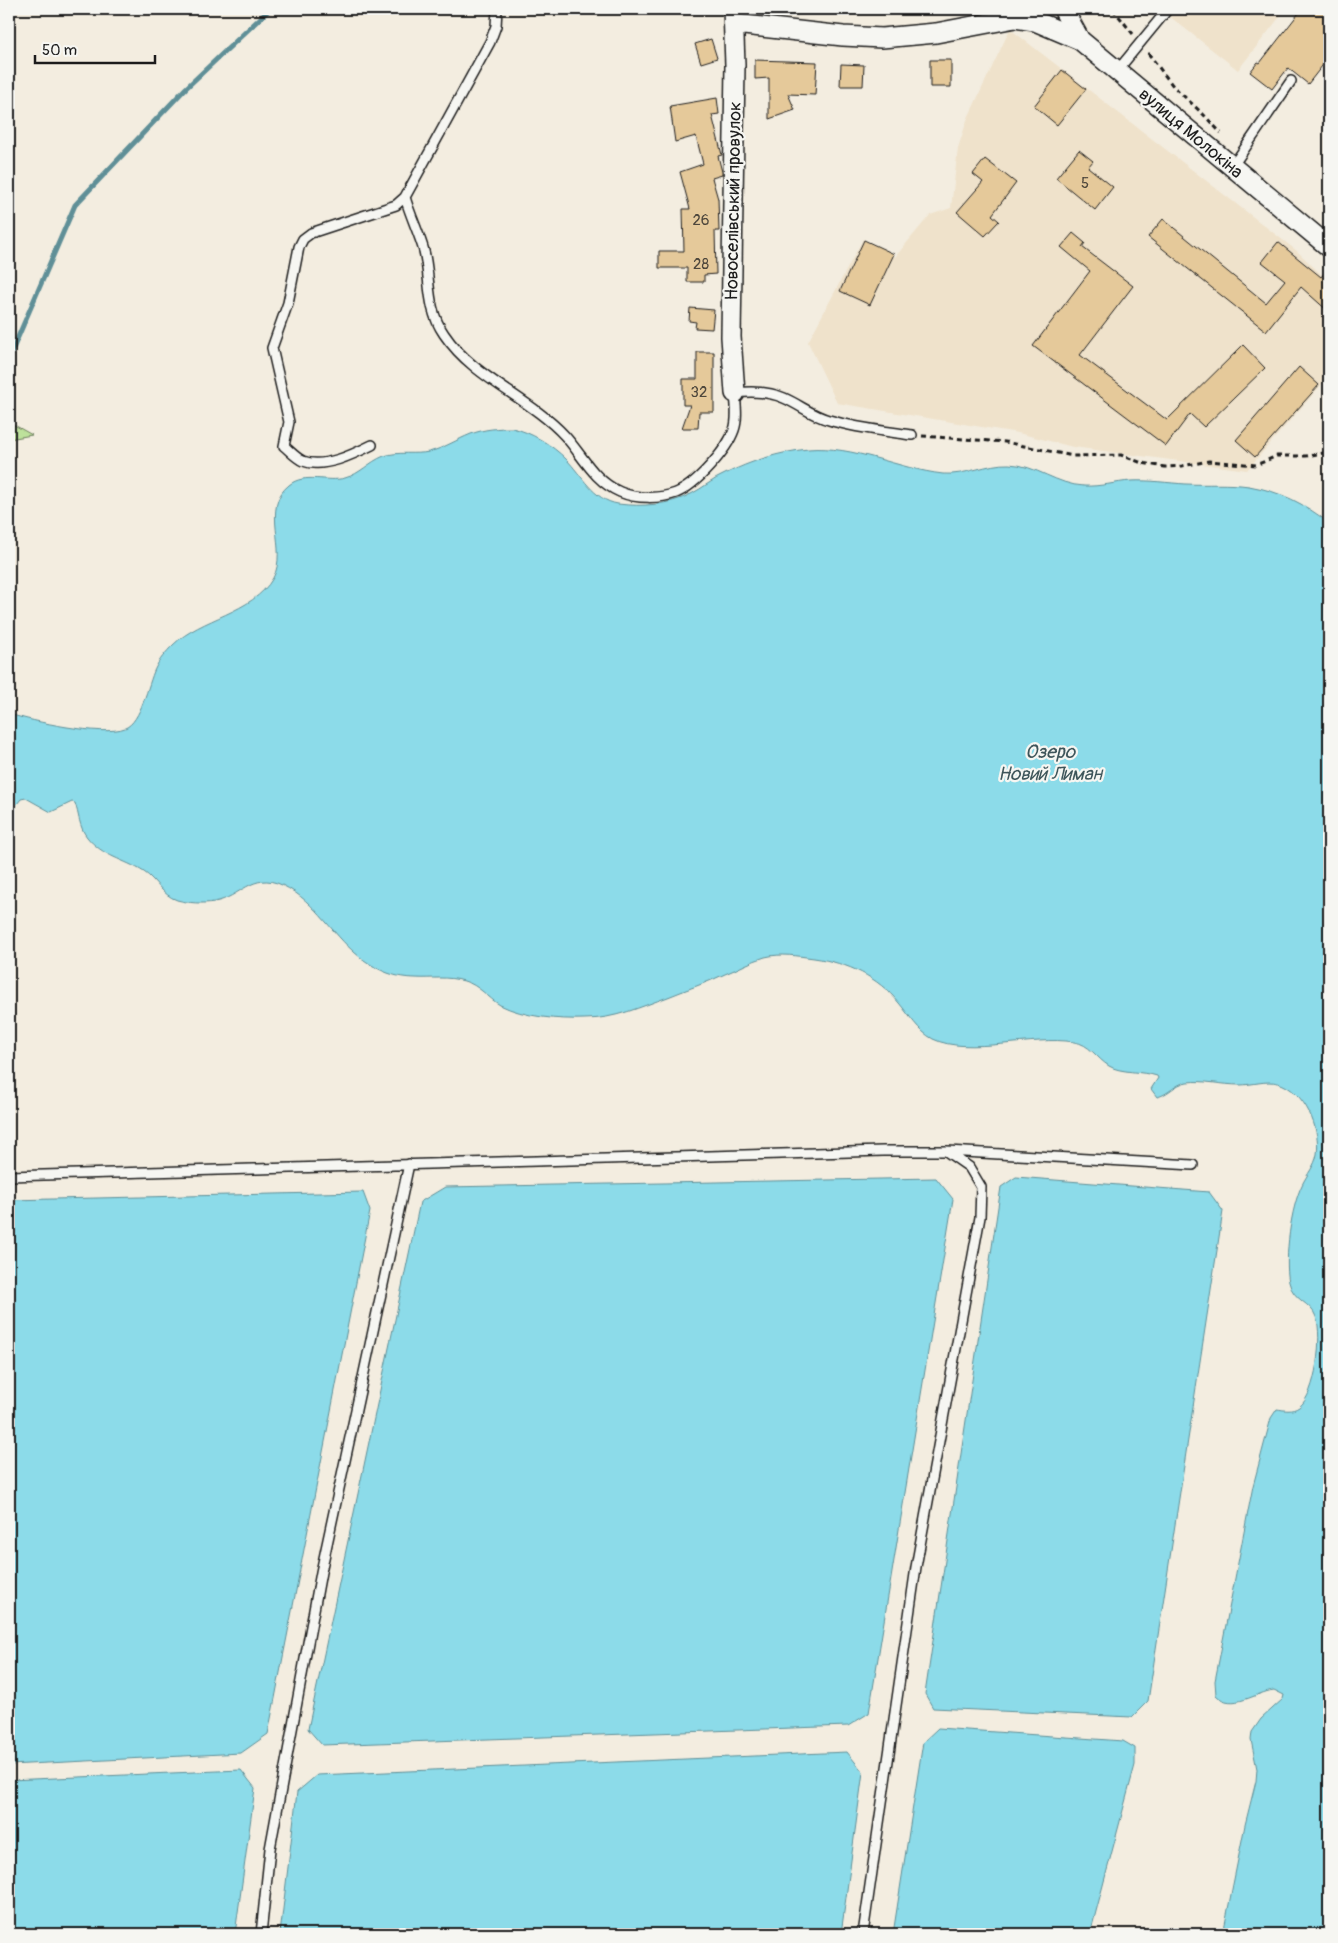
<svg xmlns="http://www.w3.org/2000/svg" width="1338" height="1943" viewBox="0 0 1338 1943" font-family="Pangolin,sans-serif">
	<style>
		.built { fill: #efe2cb }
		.green { fill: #bde19b; stroke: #6c7e5c }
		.water { fill: #8cdbe9; stroke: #5f8f97 }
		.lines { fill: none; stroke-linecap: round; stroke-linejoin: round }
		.stream { stroke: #5f8f97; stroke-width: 5 }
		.building { fill: #e5c99a; stroke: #1c1c1c }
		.service-casing { stroke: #1c1c1c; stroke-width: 12 }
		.minor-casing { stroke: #1c1c1c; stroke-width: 22 }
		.path { stroke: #1c1c1c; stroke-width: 3; stroke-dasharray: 5 4; stroke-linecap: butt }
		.service { stroke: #f6f6f2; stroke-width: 9 }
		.minor { stroke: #f6f6f2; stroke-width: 19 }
		.labels { text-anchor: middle; stroke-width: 4.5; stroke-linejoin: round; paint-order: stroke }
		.number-label { font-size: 15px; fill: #4e473c }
		.street-label { font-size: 18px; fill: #1c1c1c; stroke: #f6f6f2 }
		.water-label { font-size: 19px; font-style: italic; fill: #3e555a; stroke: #f6f6f2 }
	</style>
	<rect width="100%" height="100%" fill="#f3ede0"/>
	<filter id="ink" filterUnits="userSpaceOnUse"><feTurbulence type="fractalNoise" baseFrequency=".02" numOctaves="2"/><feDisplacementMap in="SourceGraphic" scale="10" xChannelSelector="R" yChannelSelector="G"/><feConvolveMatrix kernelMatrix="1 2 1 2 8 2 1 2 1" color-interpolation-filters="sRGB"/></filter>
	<g filter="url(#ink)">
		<path class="built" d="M1160,9H1286L1238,70Z
			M1010,29L1297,251L1329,282V376L1247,470L1073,447L1018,433L837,403L808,342L863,239L895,257L930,215L951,208L958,148L967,120Z"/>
		<path class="green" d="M9,422L32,435L9,439Z"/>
		<path class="water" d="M512,428C531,432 552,445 566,459C582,475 593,500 618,504C642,507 669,505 691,494C703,488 713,479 725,474C751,461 779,452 808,449C854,445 898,469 943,474C965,476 987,463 1009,464C1036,465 1057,485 1084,486C1100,487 1116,482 1131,481C1150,480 1168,483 1186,484C1207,485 1228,483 1249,486C1282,492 1303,503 1329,523V1934H1223L1245,1825L1256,1781L1257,1769L1251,1740L1252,1732L1261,1719L1283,1699L1284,1695L1274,1690C1256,1692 1232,1712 1216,1695L1215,1681L1253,1486L1271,1418L1277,1409C1284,1410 1292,1412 1299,1407C1316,1395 1323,1336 1316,1317C1311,1302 1293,1301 1289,1282C1284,1258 1291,1207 1302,1185C1307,1174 1315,1166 1317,1154C1321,1129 1305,1091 1278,1083C1266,1080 1252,1085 1240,1085C1222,1085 1204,1080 1187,1082C1175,1084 1168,1095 1157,1097L1151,1089L1158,1078L1157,1076C1142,1071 1120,1073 1109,1066C1096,1058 1090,1044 1074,1042C1033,1035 968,1056 933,1039C918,1031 910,1016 899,1003C878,977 848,963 814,958C798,956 781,953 765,957C751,961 738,969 725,974C707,983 687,989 668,997C640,1007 615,1019 585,1019C558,1020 524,1017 500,1005C488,998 479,985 464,981C448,976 431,979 415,978C396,978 379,971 364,960C333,938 318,902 282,885C252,871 240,898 214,902C203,904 188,903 177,900C162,895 156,880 144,872C124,859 103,857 87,837C79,827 79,814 75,803L72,802L51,812L26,798L21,799L9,814V714C31,721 103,737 125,728C141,722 148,684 155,669C159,660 166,652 173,645C201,617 252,614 273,578C289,549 260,508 289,485C305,472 327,483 345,478C360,474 369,462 384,456C399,451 414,455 429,452C444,448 456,440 471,434C484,429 498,428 512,428Z
			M1016,1177L1209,1192L1223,1211L1148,1701L1132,1717L933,1708L925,1694L1001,1187Z
			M936,1178L953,1199L869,1713L848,1726L322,1745L308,1729L420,1202L445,1187Z
			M363,1192L370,1211L268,1734L241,1753L9,1765V1200Z
			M938,1728L1123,1741L1135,1748V1765L1090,1934H893L923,1742Z
			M847,1752L863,1772L841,1934H280L297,1792L317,1775Z
			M241,1770L255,1788L235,1934H9V1780Z"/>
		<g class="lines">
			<path class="stream" d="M9,358L75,205L186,88L270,9"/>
		</g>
		<path class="building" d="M1302,9H1329V57L1308,84L1288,68L1272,89L1250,72L1258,62L1260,63Z
			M711,39L717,58L701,63L695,44Z
			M755,60L817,62L815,95L788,94L795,110L769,119V78L755,79Z
			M930,60H951V87H930Z
			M841,64L864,65L863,86H840Z
			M1062,70L1086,89L1057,125L1034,106Z
			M717,98L719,114L712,115L722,155L718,156L722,172V175L712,178L718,199L719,231H715L716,274L704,275V282H687V268H659V251H684L683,209H690L680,172L703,164L696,136L675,142L670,106Z
			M1079,150L1093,161L1088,167L1113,187L1095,210L1056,178Z
			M985,159L1016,183L992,215L999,221L985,236L957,212L983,182L973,174Z
			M1163,219L1266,303L1285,280L1262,262L1278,242L1321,277L1329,268V312L1301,287L1266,331L1148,237Z
			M1073,233L1085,243L1082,247L1133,286L1080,355L1167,420L1243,345L1265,368L1204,427L1190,414L1166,446L1033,346L1090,271L1061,247Z
			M864,240L894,254L870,305L840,291Z
			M690,308L714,310L712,329L695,328L696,322L689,321Z
			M697,352H714V412H699L698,428H682L690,405H683V379H697Z
			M1299,367L1319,385L1255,457L1236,440Z"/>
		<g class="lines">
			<g class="service-casing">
				<path id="service" d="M497,9L496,26L490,42L405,197C410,215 419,233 424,251C431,280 426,308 444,334C474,379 529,397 565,436C583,456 594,481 620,492C636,499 660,499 676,493C696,485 727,450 734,430C738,419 736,405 735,393C751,391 770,392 784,398C800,405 813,416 829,420C855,428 884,431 912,435
					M1117,71L1168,9
					M1232,167L1291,81
					M372,445C354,454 324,469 303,461C296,458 290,451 284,446L289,422L272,348L288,303L299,247L303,239L311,233L396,205L405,197
					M947,1151L1193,1165
					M9,1176L883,1151H946L969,1167L981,1187L980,1217L916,1567L863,1934
					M261,1934L270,1849L321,1572L409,1164"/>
			</g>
			<g class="minor-casing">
				<path id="minor" d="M733,9L735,65L731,337L735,393
					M1063,9L1080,40L1329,247
					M735,24L843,36L882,38L936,33L1015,18L1035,21L1080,40"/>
			</g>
			<path class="path" d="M1113,9L1133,34
				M1148,53L1173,86L1203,114L1221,133
				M922,436L1005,442L1073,456L1121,455L1142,463L1165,467L1182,466L1209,461L1256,465L1277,456H1306L1329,452"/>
			<use href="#service" class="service"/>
			<use href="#minor" class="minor"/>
		</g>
	</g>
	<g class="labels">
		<g class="number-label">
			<text x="1085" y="188">5</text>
			<text x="701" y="225">26</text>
			<text x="701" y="269">28</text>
			<text x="699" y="397">32</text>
		</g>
		<g class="street-label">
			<text transform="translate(1191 133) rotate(40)" y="6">вулиця Молокіна</text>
			<text transform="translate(733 201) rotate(-89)" y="6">Новоселівський провулок</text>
		</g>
		<g class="water-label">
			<text x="1050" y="758">Озеро<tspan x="1050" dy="22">Новий Лиман</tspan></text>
		</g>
	</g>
	<rect width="1338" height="1943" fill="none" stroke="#f6f6f2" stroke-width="30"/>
	<rect x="15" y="15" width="1308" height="1913" fill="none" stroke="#1c1c1c" stroke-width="2" filter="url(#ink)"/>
	<path d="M35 55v8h120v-8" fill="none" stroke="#1c1c1c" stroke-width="2.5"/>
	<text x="42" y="55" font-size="15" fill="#1c1c1c" stroke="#f6f6f2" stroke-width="4" paint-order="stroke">50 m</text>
</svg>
